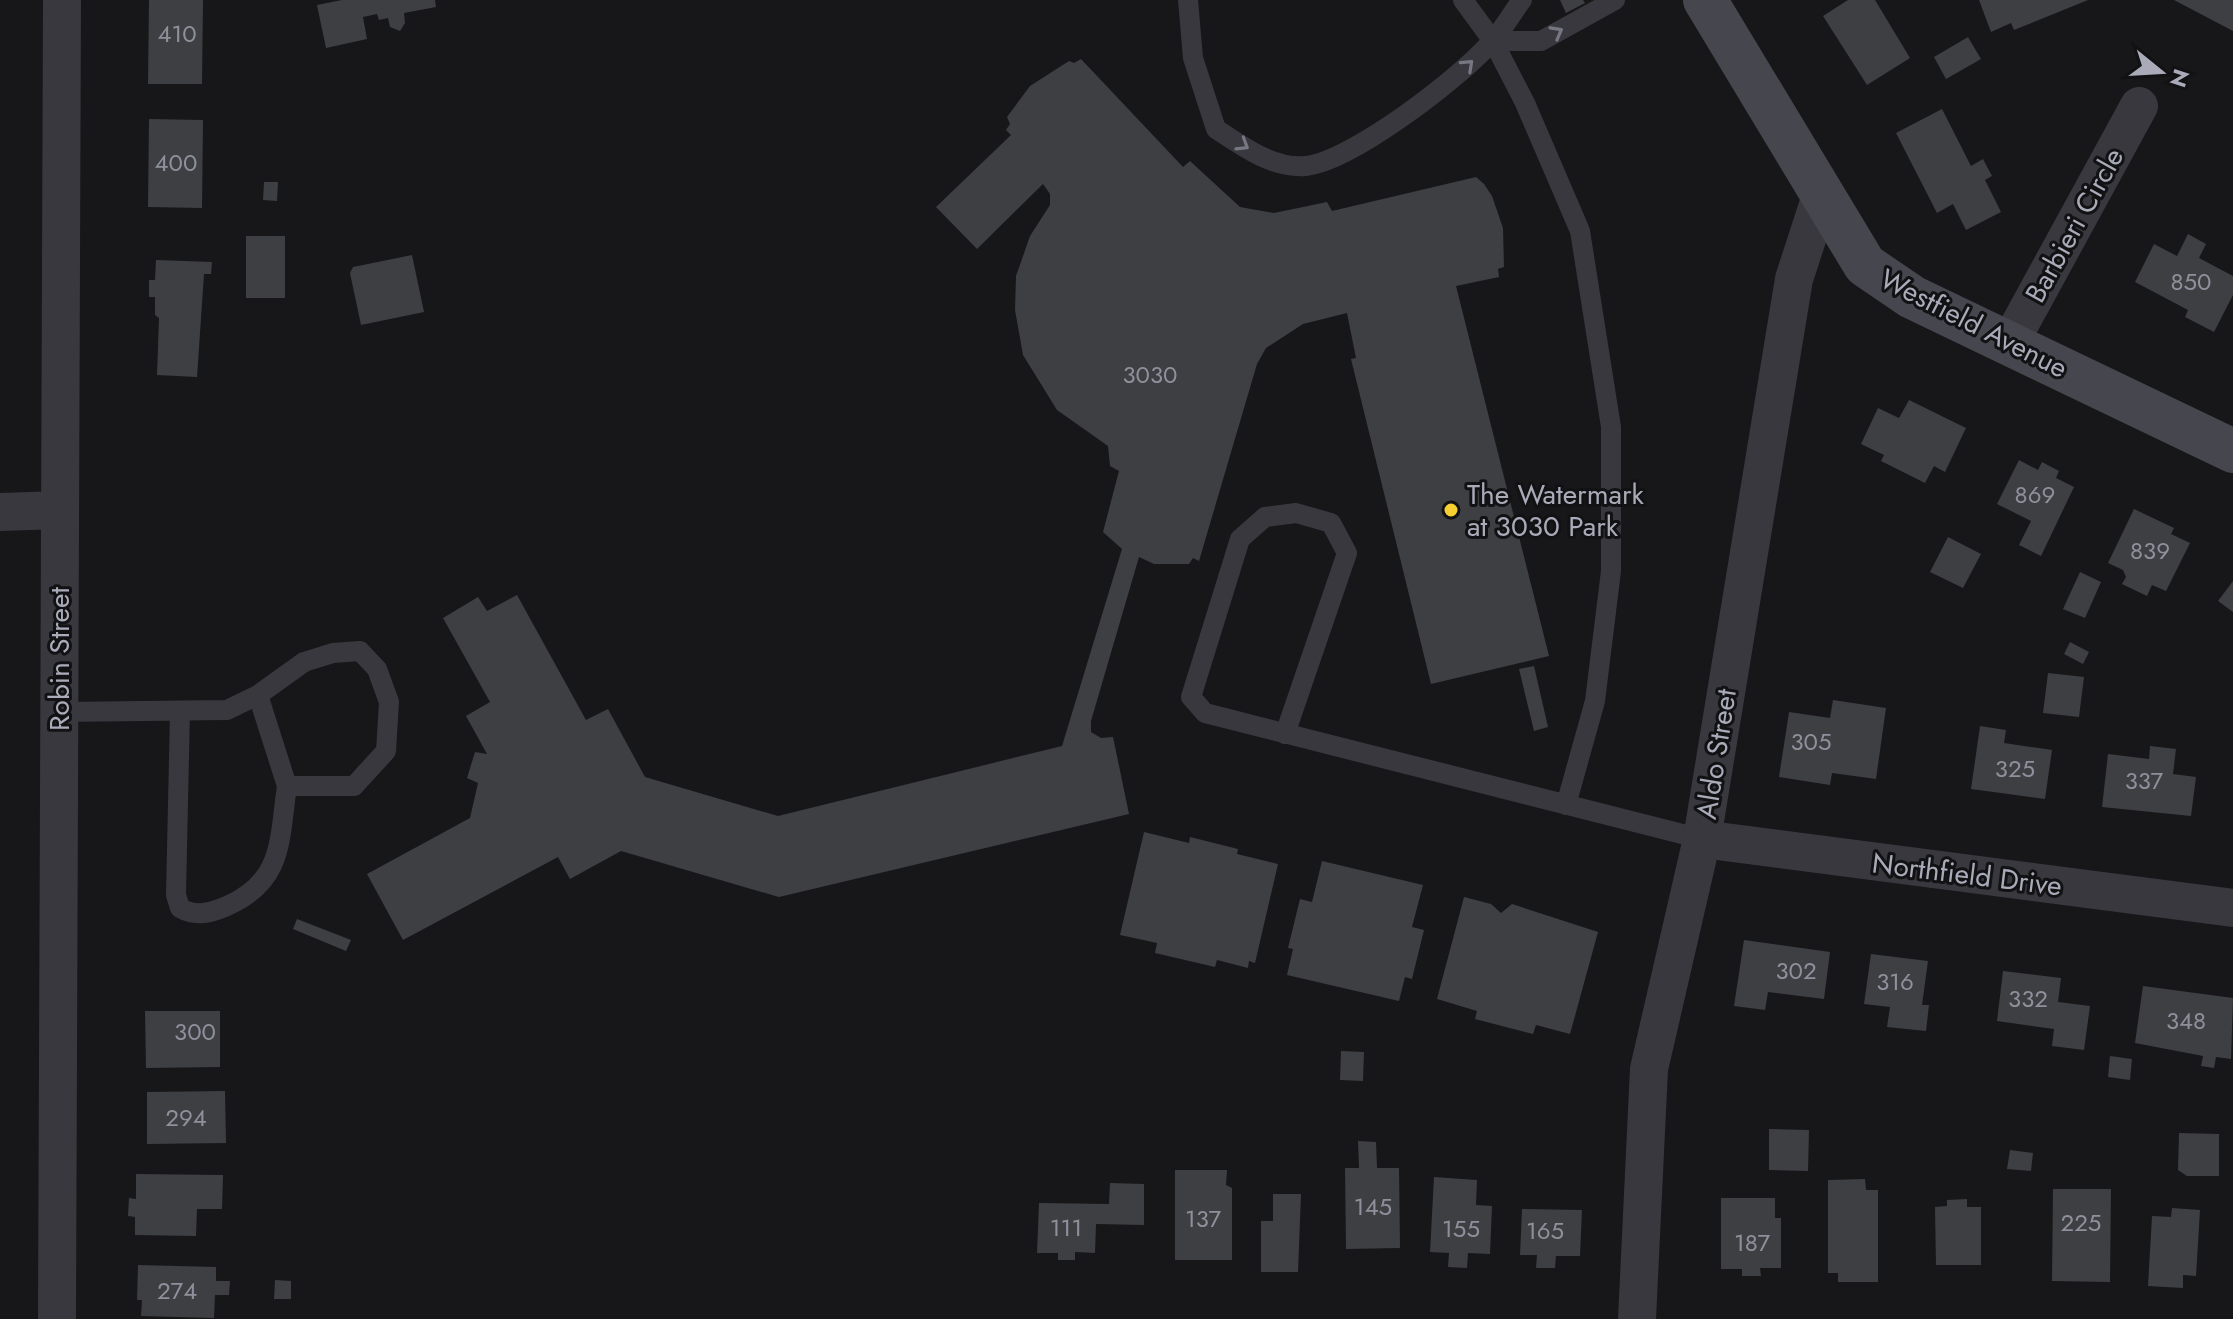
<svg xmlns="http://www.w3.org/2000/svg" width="2233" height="1319" viewBox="0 0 2233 1319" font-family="Jost,sans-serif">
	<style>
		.building { fill: #3e3f43 }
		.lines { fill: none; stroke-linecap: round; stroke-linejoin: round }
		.lane { stroke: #38383e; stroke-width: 20 }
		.street { stroke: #38383e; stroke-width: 38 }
		.secondary { stroke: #46464e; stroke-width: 44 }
		.oneway { stroke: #767782 }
		.poi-dot { fill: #f6d032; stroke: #121214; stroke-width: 3 }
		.labels { text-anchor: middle; stroke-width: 6; stroke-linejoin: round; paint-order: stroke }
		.number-label { font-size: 24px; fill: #8e909c }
		.street-label { font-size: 28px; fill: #a9abb9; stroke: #121214 }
		.poi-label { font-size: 28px; fill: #a9abb9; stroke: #121214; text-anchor: start }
	</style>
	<rect width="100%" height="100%" fill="#171719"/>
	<path class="building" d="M149,0H203L202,84H148Z
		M342,0H435L436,7L404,13L405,23L400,31L390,27L388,18L379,20L377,14L363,17L367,39L326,48L317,5Z
		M1560,0H1583L1585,3L1566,13Z
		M1848,0H1875L1910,58L1867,85L1823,16Z
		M1979,0H2088L2014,30L2011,23L1991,32Z
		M2174,0H2233V31Z
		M1968,37L1981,59L1946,79L1934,57Z
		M1081,59L1183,167L1190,161L1240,207L1274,213L1327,202L1332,211L1476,177L1484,184L1492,196L1503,228L1504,267L1498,269L1499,277L1456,286L1549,656L1431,684L1351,359L1356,358L1347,313L1303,324L1266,348L1257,364L1199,561L1193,558L1189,564H1154L1139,557L1091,721V732L1101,738L1113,737L1129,814L779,897L621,851L570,879L558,857L403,940L367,874L470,818L478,783L467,778L475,752L487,754L466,716L490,702L443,618L478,597L487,611L517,595L586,720L608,709L645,777L778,816L1062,746L1122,549L1103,532L1119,471L1110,466L1108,446L1057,410L1023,355L1015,310L1016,276L1030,236L1050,205V194L1043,184L977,249L936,207L1011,135L1006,130L1010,124L1007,117L1030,86L1069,61L1074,63Z
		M1942,109L1971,166L1983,159L1992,176L1985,180L2001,212L1966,230L1953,204L1937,213L1896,133Z
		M149,119L203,120L202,208L148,207Z
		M264,182H278L277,201L263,200Z
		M2188,234L2206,244L2199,258L2233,276V295L2214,332L2185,317L2188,310L2135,282L2154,244L2177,256Z
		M246,236H285V298H246Z
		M412,255L424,312L361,325L350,273L353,267Z
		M156,260L212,262L211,274H204L197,377L157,375L159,318L155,315V297H149V280H155Z
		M1909,400L1966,428L1945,472L1934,466L1925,483L1881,461L1884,455L1861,444L1878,408L1899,418Z
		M2019,460L2038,470L2042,462L2059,471L2056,478L2074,487L2041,556L2019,545L2031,521L1997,504Z
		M2134,509L2174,528L2171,534L2190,543L2166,591L2152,585L2147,596L2122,584L2126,577L2123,570L2108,563Z
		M1948,537L1981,554L1963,588L1930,572Z
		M2080,572L2101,582L2085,618L2063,609Z
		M2233,581V612L2218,601Z
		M2070,642L2089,652L2083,664L2064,654Z
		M1534,666L1548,727L1534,731L1519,669Z
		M2048,673L2084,677L2079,717L2043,713Z
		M1833,700L1886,708L1876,779L1832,773L1830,785L1779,777L1789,712L1830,718Z
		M1980,726L2006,730L2004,743L2052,750L2045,799L1971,789Z
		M2150,746L2176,749L2173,774L2196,777L2191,816L2102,807L2108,754L2149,759Z
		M1144,832L1189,843L1190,837L1238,849L1237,854L1278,864L1255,963L1249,961L1248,968L1217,960L1215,967L1155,953L1157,943L1120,935Z
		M1322,861L1423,885L1412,927L1424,930L1412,979L1405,977L1399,1001L1287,975L1293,949L1288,948L1300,899L1312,902Z
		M1464,897L1491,904L1501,913L1512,904L1598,932L1570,1034L1536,1025L1533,1034L1475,1019L1477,1011L1437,999Z
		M297,919L351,940L346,951L293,929Z
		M1744,940L1830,952L1824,999L1768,992L1765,1010L1734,1006Z
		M1871,954L1928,961L1922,1005H1929L1926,1031L1887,1027L1890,1007L1864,1004Z
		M2003,971L2061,978L2058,1002L2090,1006L2084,1050L2052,1046L2054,1029L1997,1021Z
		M2143,986L2233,998L2231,1059L2216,1057L2214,1068L2201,1066L2203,1056L2135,1043Z
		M145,1011H220V1067L146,1068Z
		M1341,1051L1364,1052L1363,1081L1340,1080Z
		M2110,1056L2132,1059L2130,1080L2108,1077Z
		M225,1091L226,1143L147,1144V1092Z
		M1769,1129L1809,1130L1808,1171L1769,1170Z
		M2179,1133L2219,1134V1176H2187L2178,1170Z
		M1358,1141L1376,1142L1377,1168H1399L1400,1248L1346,1249L1345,1168H1359Z
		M2010,1150L2033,1153L2031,1171L2007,1169Z
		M1175,1170H1227L1226,1185L1232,1188V1260H1175Z
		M136,1174L223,1175L222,1209H197L196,1236L135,1235V1217L128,1216L129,1198L136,1199Z
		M1434,1177L1477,1180L1476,1205L1492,1206L1490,1254L1468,1253L1467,1268L1448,1267L1449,1253L1430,1252Z
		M1865,1179L1866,1190H1878V1282H1838V1273H1828V1180Z
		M1110,1183L1144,1184V1225L1096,1224L1095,1253L1075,1252V1260H1058V1253H1037L1039,1203L1109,1204Z
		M2053,1189H2111L2110,1282L2052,1281Z
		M1273,1194H1301L1298,1272H1261V1221H1273Z
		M1721,1198H1775V1218H1781V1268H1760L1761,1276H1742V1269H1721Z
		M1967,1199V1207H1981V1265H1936L1935,1207L1947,1206V1200Z
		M2172,1208L2200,1210L2196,1276L2183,1275V1288L2148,1286L2152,1216L2171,1217Z
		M1522,1209L1582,1210L1580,1256H1556L1555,1268H1536L1537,1255H1520Z
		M138,1265L216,1267V1281H230L229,1295H215L214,1318L141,1316L142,1300H137Z
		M275,1280L291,1281V1299H274Z"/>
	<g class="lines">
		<path class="lane" d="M1188,0L1193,58L1216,129C1243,146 1272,169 1306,166C1352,161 1463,76 1493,40C1504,28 1512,13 1522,0
			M1463,0L1493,41L1525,103L1580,231L1611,427V571L1595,701L1566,805
			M1493,41H1541L1615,0
			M180,711L176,895L180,908C196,917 211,913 227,906C284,881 279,840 287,786
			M59,712L227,710L258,695L304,662L333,653L360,651L377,669L389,702L386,751L354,786H287L258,695
			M1285,734L1347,553L1331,523L1296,513L1265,517L1240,539L1191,697L1205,713L1702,839"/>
		<path class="street" d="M2009,344L2139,106
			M0,512L60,510
			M1702,839L2233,908
			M57,1319L62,0
			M1637,1319L1649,1069L1702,839L1794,279L1822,193"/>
		<path class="secondary" d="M1705,0L1865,265L1912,297L2233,451"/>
	</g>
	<defs><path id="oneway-chevron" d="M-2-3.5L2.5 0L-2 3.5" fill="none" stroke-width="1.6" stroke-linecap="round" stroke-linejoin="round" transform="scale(2)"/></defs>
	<g class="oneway">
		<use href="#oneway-chevron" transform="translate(1557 32) rotate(-29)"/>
		<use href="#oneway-chevron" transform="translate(1468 65) rotate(-43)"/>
		<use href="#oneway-chevron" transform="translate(1243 145) rotate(32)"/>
	</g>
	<circle class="poi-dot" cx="1451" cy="510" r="8"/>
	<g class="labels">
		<g class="number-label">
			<text x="177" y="42">410</text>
			<text x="176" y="171">400</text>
			<text x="2191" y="290">850</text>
			<text x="1150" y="383">3030</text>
			<text x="2035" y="503">869</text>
			<text x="2150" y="559">839</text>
			<text x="1811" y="750">305</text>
			<text x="2015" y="777">325</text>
			<text x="2144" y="789">337</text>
			<text x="1796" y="979">302</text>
			<text x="1895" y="990">316</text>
			<text x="2028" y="1007">332</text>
			<text x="2186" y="1029">348</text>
			<text x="195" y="1040">300</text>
			<text x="186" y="1126">294</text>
			<text x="1373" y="1215">145</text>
			<text x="1203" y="1227">137</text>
			<text x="2081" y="1231">225</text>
			<text x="1066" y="1236">111</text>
			<text x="1461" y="1237">155</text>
			<text x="1545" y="1239">165</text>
			<text x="1752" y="1251">187</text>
			<text x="177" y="1299">274</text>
		</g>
		<g class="street-label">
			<text transform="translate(2074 225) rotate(-61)" y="10">Barbieri Circle</text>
			<text transform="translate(1974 323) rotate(27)" y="10">Westfield Avenue</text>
			<text transform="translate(59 659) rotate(-90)" y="10">Robin Street</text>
			<text transform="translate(1716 754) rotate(-81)" y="10">Aldo Street</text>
			<text transform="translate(1967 874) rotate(7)" y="10">Northfield Drive</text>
		</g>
		<g class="poi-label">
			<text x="1467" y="504">The Watermark<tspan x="1467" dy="32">at 3030 Park</tspan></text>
		</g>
	</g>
	<g transform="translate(2161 72) rotate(108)" stroke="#121214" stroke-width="6" paint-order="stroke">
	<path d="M0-6L14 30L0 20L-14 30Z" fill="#a9abb9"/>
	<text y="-12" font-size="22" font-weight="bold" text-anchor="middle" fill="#a9abb9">N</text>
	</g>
</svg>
